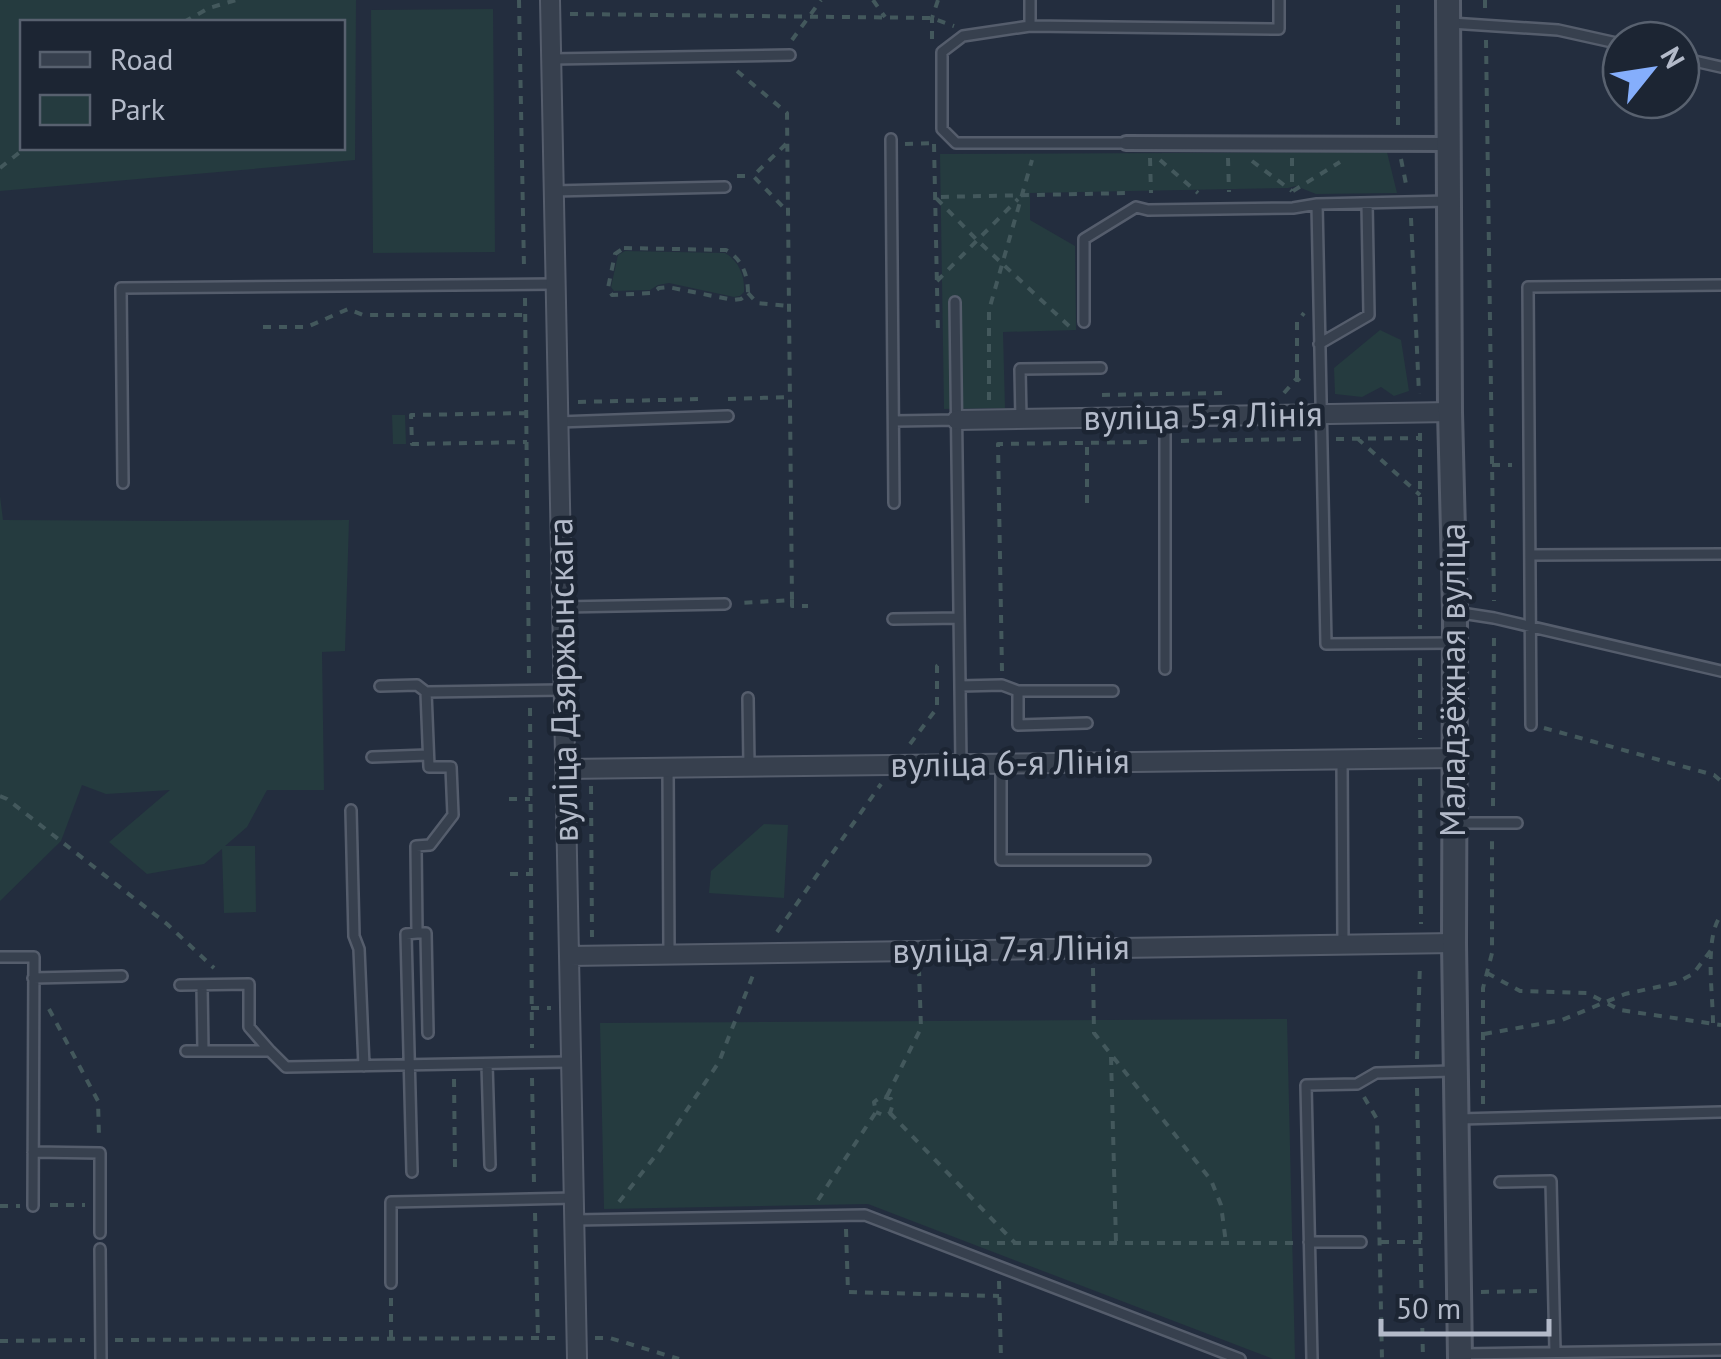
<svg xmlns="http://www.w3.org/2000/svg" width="1721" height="1359" viewBox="0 0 1721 1359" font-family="'PT Sans',sans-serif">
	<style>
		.green { fill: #253b3f; fill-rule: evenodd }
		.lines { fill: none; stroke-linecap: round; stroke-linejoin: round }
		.service-casing { stroke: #555d6c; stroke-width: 14 }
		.pedestrian-casing { stroke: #555d6c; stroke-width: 18 }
		.minor-casing { stroke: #555d6c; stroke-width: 22 }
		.tertiary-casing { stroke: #555d6c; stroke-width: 28 }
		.path { stroke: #43585c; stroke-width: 4; stroke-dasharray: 8 8; stroke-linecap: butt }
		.service { stroke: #37404e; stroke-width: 9 }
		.pedestrian { stroke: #37404e; stroke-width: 12 }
		.minor { stroke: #37404e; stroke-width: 18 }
		.tertiary { stroke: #37404e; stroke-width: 22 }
		.labels { text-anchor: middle; stroke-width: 9; stroke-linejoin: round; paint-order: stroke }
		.street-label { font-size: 35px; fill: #b3bac9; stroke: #1c2533 }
	</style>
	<rect width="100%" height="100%" fill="#232d3e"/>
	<path class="green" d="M0,0H356L355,160L0,191ZM22,22H342V148H22Z
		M493,9L495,252L373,253L371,10Z
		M1367,148H1386L1397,193L1316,194L1296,186L1288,188L1030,193V220L1075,246L1076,330L1003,332L1005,408L944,409L940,154L1359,152Z
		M625,251L725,253C739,261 745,276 744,292L740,296L734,297L669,283L658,285L650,290L614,291L611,287L618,255Z
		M1380,330L1401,340L1409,391L1394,396L1381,387L1362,397L1335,394L1334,368Z
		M392,415H405L406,444H393Z
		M0,496L3,520L171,521L349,520L345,651L322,652L324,790H267L247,827L225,846H255L256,912L224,913L222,849L204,864L147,874L109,842L170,790L106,794L82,785L61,841L0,901Z
		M764,824L788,825L784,898L709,893L711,871Z
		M1287,1019L1295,1359H1273L868,1204L604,1209L600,1023Z"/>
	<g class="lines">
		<g class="service-casing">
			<path id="service" d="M1030,0V26L963,36L942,52V129L956,143H1126
				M1451,23L1558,30L1621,44
				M1030,26L1279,29V0
				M1681,58L1721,67
				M551,59L790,55
				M891,139L894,503
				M553,191L725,187
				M1317,204L1326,644L1452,643
				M955,302L961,764
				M1084,322V239L1136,207L1148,210L1293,208L1317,204L1448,201
				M1319,344L1369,315L1367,203
				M1021,419L1020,369L1101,368
				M894,421L957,420
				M558,422L728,416
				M123,483L121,288L555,284
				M1530,555L1721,554
				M563,607L725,604
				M1455,612L1494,618L1721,671
				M893,619L959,618
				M1165,669V417
				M380,686L417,685L426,692L563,690
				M960,686L1002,685L1018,691V725L1087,723
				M1018,691H1113
				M748,698L749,765
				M1531,725L1528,287L1721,285
				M372,757L428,755
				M1342,759L1343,944
				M1001,763V860H1145
				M668,768L669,954
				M351,810L354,936L359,949L364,1066
				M1458,823H1517
				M417,933H426L428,1033
				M0,957H34L33,1206
				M33,978L122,976
				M180,985L249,984V1027L270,1051
				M202,985L203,1051
				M186,1051H270L286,1067L571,1062
				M487,1064L490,1165
				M1459,1119L1721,1112
				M33,1152L100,1153V1233
				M412,1172L406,934L417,933L416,846L430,845L453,815L451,767H429L426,692
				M1500,1182L1551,1181L1555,1351
				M574,1220L865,1215L1240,1359
				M1309,1242H1361
				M100,1249L101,1359
				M391,1283V1202L574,1198
				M1463,1354L1721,1350
				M1312,1359L1306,1085L1357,1084L1376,1073L1453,1071"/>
		</g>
		<g class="pedestrian-casing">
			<path id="pedestrian" d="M1126,143L1450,144"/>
		</g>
		<g class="minor-casing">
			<path id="minor" d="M550,0L577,1359
				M957,420L1450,412
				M565,769L1456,758
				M569,956L1454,943"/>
		</g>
		<g class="tertiary-casing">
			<path id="tertiary" d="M1448,0L1450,412L1455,612L1454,943L1460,1359"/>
		</g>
		<path class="path" d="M519,0L524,268
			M873,0L885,17
			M1485,0V11
			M570,14L932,18L954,26
			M184,22L209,8L236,0
			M932,39V18L938,0
			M792,40L821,0
			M1486,40L1494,601
			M737,71L787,113L792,600L739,603
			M1398,125V0
			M786,144L753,176L787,211
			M905,144L936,143
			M934,144L938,334
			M1150,158L1151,193
			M1228,158L1229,192
			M1292,158V189
			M1401,159L1407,189
			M1160,160L1198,193
			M1252,161L1292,191
			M0,168L25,148
			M737,176H753
			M1293,191L1340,162
			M1411,218L1419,394
			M624,248L726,250C742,259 748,275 748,293L741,299L733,300L668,287L659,288L652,293L612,295L608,288L615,254Z
			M937,281L1018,199
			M748,293L757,303L788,306
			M525,298L529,673
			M1069,326L977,240L935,197L1129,193
			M263,327H307L348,309L363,315H523
			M1297,378V322L1304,313
			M1284,393L1297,378L1303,385
			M1102,395L1225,393
			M728,399L788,397
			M989,400V310L1032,160
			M578,402L703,399
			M527,413L411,415L412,444L527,442
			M1420,433V629
			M1357,438L1420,495
			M1336,439L1420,438
			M1181,441L1306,439
			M1492,465H1512
			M1087,503V443
			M792,600V606H808
			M1420,658V739
			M1002,671L998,444L1151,442
			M530,708L532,1048
			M1544,728L1714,775L1721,781
			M910,744L937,708V666L943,661
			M1420,778L1421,924
			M591,786L592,937
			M0,796L7,799L167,924L214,968
			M509,799H530
			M1493,806L1494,635
			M510,874H531
			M777,932L881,784
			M1093,968L1094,1033L1211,1180L1221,1205L1226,1243
			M1487,973L1520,991L1587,993L1620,1010L1721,1025
			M531,1008H551
			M49,1009L98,1101L99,1137
			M1713,1023C1713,994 1704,938 1721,915
			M1484,1034L1562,1020L1625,994L1676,983L1693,974L1712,949
			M1111,1057L1116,1242
			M1417,1059L1420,963
			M532,1078L534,1183
			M454,1079L455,1167
			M1417,1088L1423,1359
			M887,1096L921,1028L919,970
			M1364,1097L1377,1119L1382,1359
			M1483,1104V988L1492,953V840
			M890,1113L1015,1243
			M818,1200L876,1112L874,1102L882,1096L891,1099L893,1104L890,1113L885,1116L876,1112
			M619,1202L660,1150L719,1062L753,975
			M50,1205H85
			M0,1206H20
			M535,1213L538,1338
			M846,1229L848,1292L999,1296
			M1381,1242H1421
			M981,1243H1297
			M999,1281L1001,1359
			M1481,1292L1537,1291
			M391,1298V1338
			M595,1338H610L679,1359
			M115,1340L555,1338
			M0,1341L85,1340"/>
		<use href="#service" class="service"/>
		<use href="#pedestrian" class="pedestrian"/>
		<use href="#minor" class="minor"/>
		<use href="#tertiary" class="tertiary"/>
	</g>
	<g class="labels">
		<g class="street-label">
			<text transform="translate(1203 416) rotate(-1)" y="12">вуліца 5-я Лінія</text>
			<text transform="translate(563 680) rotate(-91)" y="12">вуліца Дзяржынскага</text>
			<text transform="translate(1453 680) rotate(-90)" y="12">Маладзёжная вуліца</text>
			<text transform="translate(1010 763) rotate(-1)" y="12">вуліца 6-я Лінія</text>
			<text transform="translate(1011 949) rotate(-1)" y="12">вуліца 7-я Лінія</text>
		</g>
	</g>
	<rect x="20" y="20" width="325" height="130" fill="#1c2533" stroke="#58616f" stroke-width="2.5"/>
	<rect x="40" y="52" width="50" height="15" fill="#37404e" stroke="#58616f" stroke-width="2.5"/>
	<text x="110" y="70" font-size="30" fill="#b3bac9">Road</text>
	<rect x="40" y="95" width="50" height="30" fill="#253b3f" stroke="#58616f" stroke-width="2.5"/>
	<text x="110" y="120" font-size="30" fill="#b3bac9">Park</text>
	<g transform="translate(1651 70) rotate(60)"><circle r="48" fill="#1c2533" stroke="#58616f" stroke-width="2.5"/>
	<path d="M0-8L18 38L0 25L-18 38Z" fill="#85aefc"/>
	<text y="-15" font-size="28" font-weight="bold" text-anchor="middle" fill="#b3bac9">N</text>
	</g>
	<path d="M1381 1319v15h168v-15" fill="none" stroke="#b3bac9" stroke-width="5"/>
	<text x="1396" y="1319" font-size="30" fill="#b3bac9" stroke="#1c2533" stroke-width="8" paint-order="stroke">50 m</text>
</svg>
